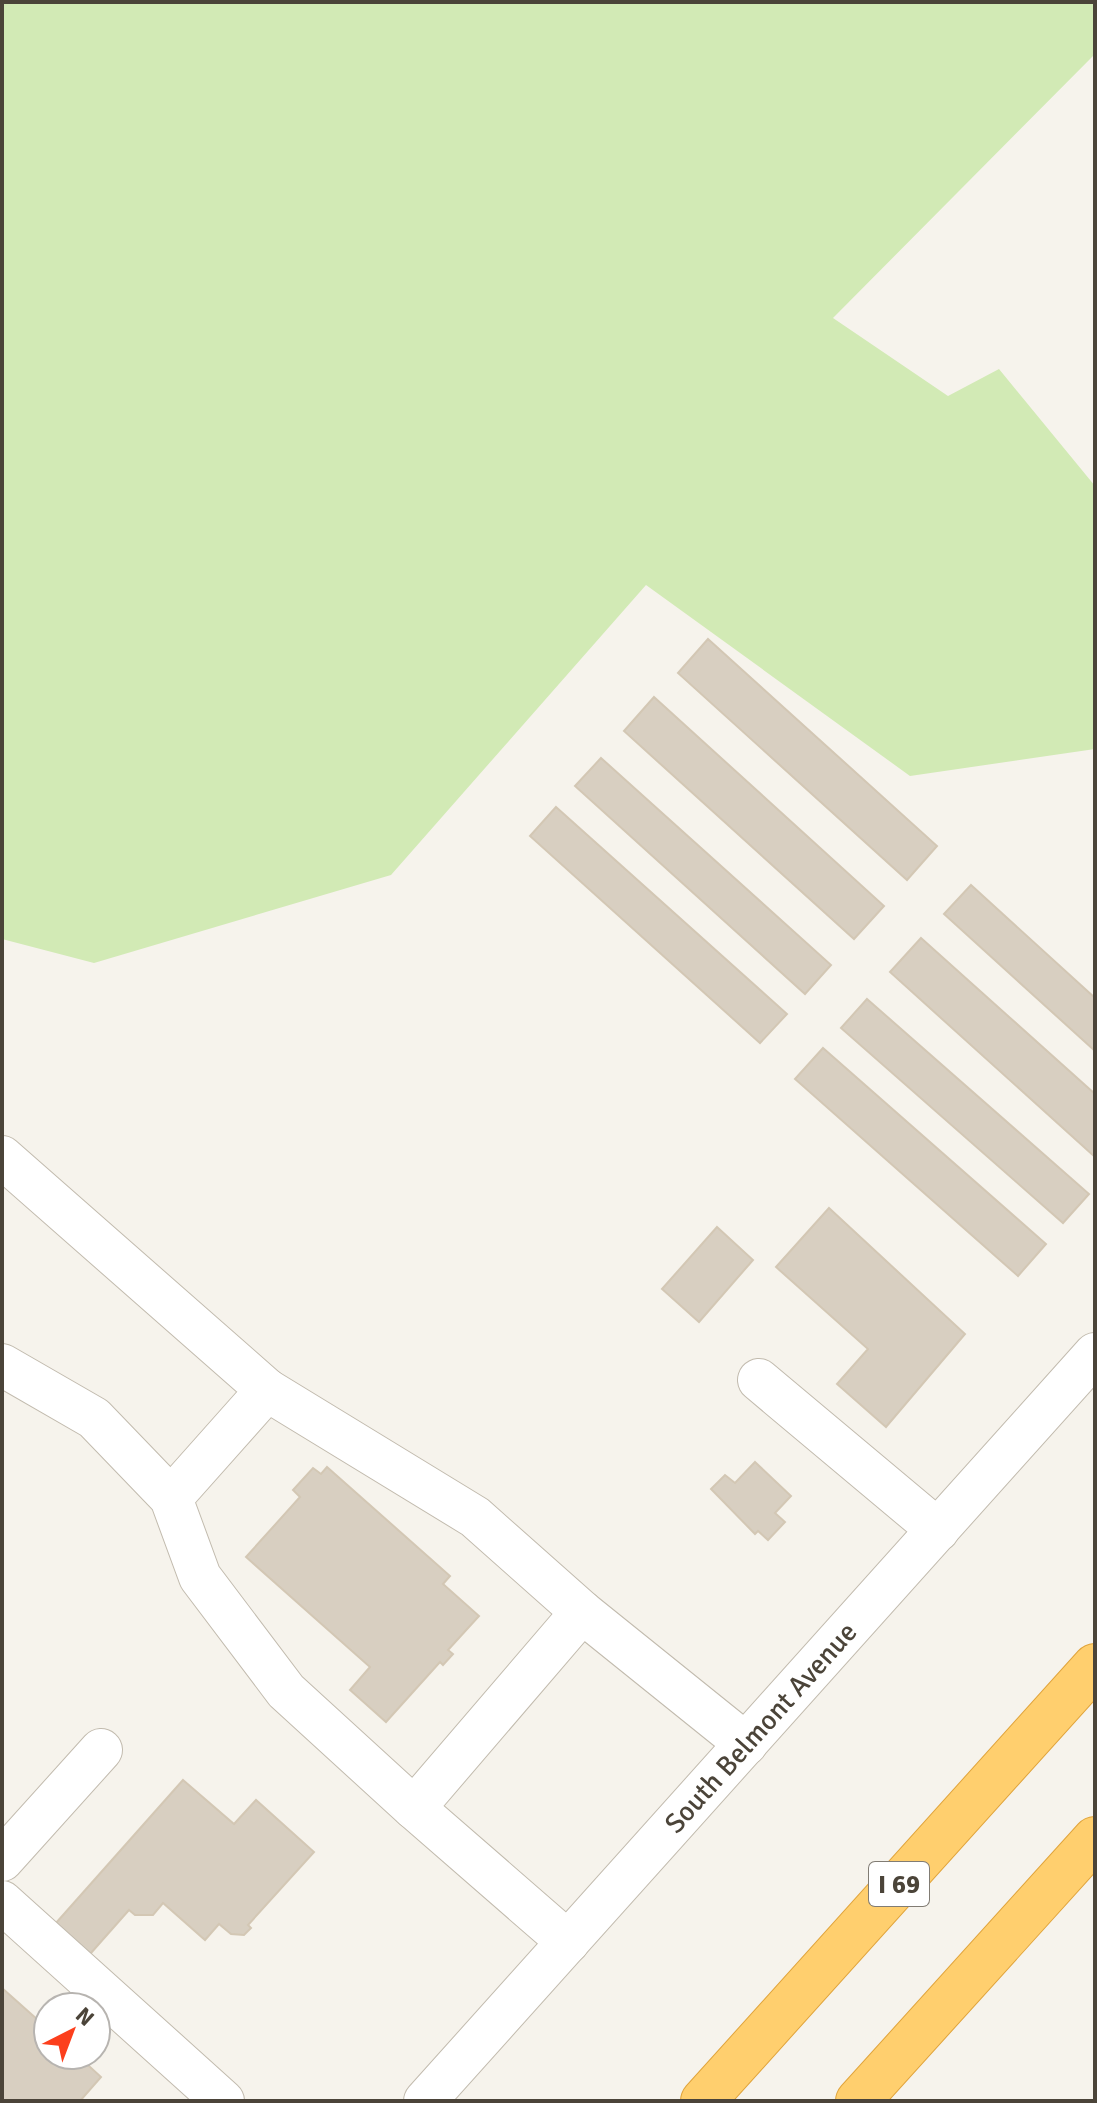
<svg xmlns="http://www.w3.org/2000/svg" width="1097" height="2103" viewBox="0 0 1097 2103" font-family="Signika,sans-serif">
	<style>
		.green { fill: #d2eab5 }
		.building { fill: #d8cfc1; stroke: #d3c7b4; stroke-width: 2 }
		.lines { fill: none; stroke-linecap: round; stroke-linejoin: round }
		.minor-casing { stroke: #c2bbae; stroke-width: 44 }
		.highway-casing { stroke: #e0a43c; stroke-width: 46 }
		.minor { stroke: #fff; stroke-width: 42 }
		.highway { stroke: #ffcf6e; stroke-width: 44 }
		.labels { text-anchor: middle; stroke-width: 7; stroke-linejoin: round; paint-order: stroke }
		.shield { fill: #fff; stroke: #817c74; stroke-width: 2 }
		.shield-label { font-size: 26px; font-weight: bold; fill: #4b4439 }
		.street-label { font-size: 28px; fill: #4b4439; stroke: #fff }
	</style>
	<rect width="100%" height="100%" fill="#f6f3ec"/>
	<path class="green" d="M2,2H1095V54L833,318L948,396L999,369L1095,486V749L910,776L646,585L391,875L94,963L2,939Z"/>
	<path class="building" d="M708,639L937,846L907,880L678,673Z
		M654,697L884,906L854,939L624,731Z
		M601,758L831,965L805,994L575,786Z
		M556,807L787,1014L760,1043L530,836Z
		M971,885L1095,998V1051L944,914Z
		M921,938L1095,1094V1157L890,972Z
		M867,999L1089,1194L1063,1223L841,1028Z
		M823,1048L1046,1244L1018,1276L795,1079Z
		M829,1208L965,1334L886,1427L837,1384L868,1349L776,1267Z
		M717,1227L753,1260L699,1322L662,1289Z
		M755,1462L791,1496L775,1513L785,1522L768,1540L758,1531L755,1534L711,1489L725,1475L735,1483Z
		M327,1467L450,1576L443,1584L479,1616L448,1650L453,1654L443,1665L440,1662L386,1722L350,1690L370,1667L246,1557L300,1497L293,1490L313,1468L321,1474Z
		M183,1780L234,1824L256,1800L314,1852L248,1925L251,1928L244,1935L231,1934L219,1924L205,1940L163,1903L153,1915H135L129,1910L83,1962L48,1932Z
		M2,1988L48,2029V2055H77L101,2077L80,2101H2Z"/>
	<g class="lines">
		<g class="minor-casing">
			<g id="minor">
				<path d="M2,1157L267,1390L171,1498"/>
				<path d="M2,1365L94,1418L171,1498L200,1577L286,1691L414,1808"/>
				<path d="M759,1380L938,1530"/>
				<path d="M267,1390L475,1517L582,1612"/>
				<path d="M2,1860L101,1750"/>
				<path d="M2,1902L223,2101"/>
				<path d="M568,1942L414,1808L582,1612L746,1744"/>
				<path id="s1" d="M425,2101L1095,1354"/>
			</g>
		</g>
		<g class="highway-casing">
			<path id="highway" d="M703,2101L1095,1666
				M858,2101L1095,1839"/>
		</g>
		<use href="#minor" class="minor"/>
		<use href="#highway" class="highway"/>
	</g>
	<g class="labels">
		<rect class="shield" x="869" y="1862" width="60" height="44" rx="6"/>
		<g class="shield-label">
			<text x="899" y="1893">I 69</text>
		</g>
		<g class="street-label">
			<text dy="10" stroke="none"><textPath href="#s1" startOffset="502">South Belmont Avenue</textPath></text>
		</g>
	</g>
	<rect width="1097" height="2103" fill="none" stroke="#4b4439" stroke-width="8"/>
	<g transform="translate(72 2031) rotate(42)"><circle r="38" fill="#ffffff" stroke="#b7b4b0" stroke-width="2"/>
	<path d="M0-6L14 30L0 20L-14 30Z" fill="#fc3f1d"/>
	<text y="-12" font-size="22" font-weight="bold" text-anchor="middle" fill="#4b4439">N</text>
	</g>
</svg>
